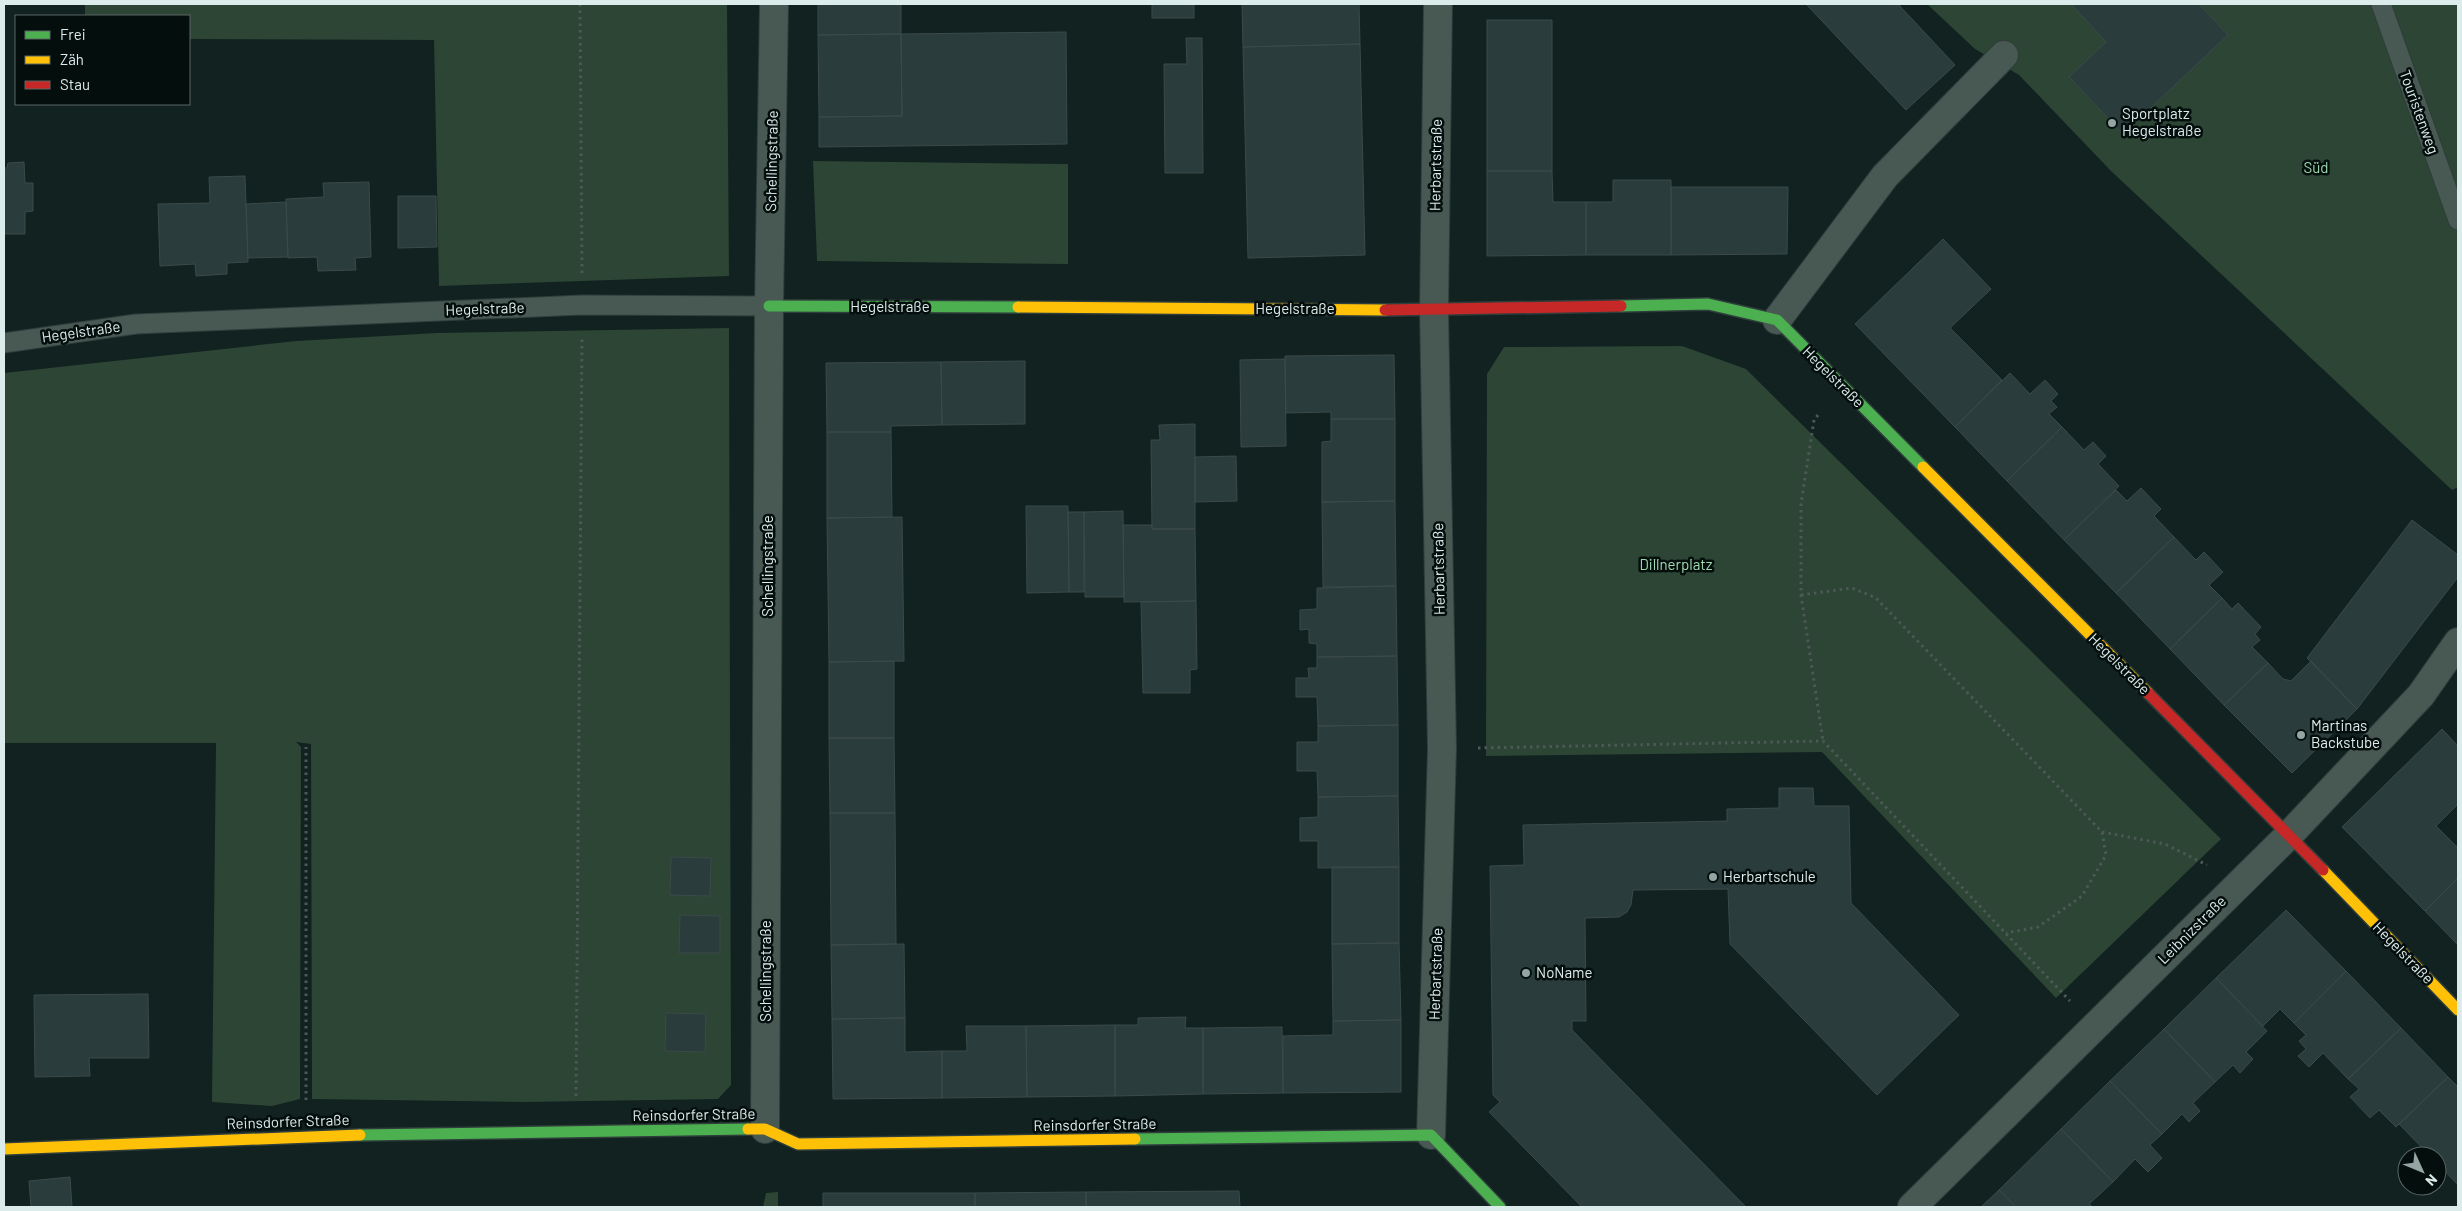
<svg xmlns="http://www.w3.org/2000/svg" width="2462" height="1211" viewBox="0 0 2462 1211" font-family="Barlow,sans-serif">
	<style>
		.green { fill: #2c4534 }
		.building { fill: #2a3c3c; stroke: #3c4a49 }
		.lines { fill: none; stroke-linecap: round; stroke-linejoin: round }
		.lane-casing { stroke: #2f3d3b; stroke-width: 21 }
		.street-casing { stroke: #2f3d3b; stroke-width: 30 }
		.fast-casing { stroke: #2f3d3b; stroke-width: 14 }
		.slow-casing { stroke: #2f3d3b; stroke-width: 14 }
		.jam-casing { stroke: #2f3d3b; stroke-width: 14 }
		.path { stroke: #4c5956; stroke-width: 3; stroke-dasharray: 2.5 4; stroke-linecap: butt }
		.lane { stroke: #485852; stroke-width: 19 }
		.street { stroke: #485852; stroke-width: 28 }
		.fast { stroke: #4caf50; stroke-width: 11 }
		.slow { stroke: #ffc107; stroke-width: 11 }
		.jam { stroke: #c62828; stroke-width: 11 }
		.poi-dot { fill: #95a5a3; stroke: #040e0d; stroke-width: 2 }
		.labels { text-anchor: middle; stroke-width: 5; stroke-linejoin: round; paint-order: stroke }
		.street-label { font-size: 15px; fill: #dcecea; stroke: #040e0d }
		.poi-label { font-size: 15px; fill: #dcecea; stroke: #040e0d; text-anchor: start }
		.park-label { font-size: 15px; fill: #a1daae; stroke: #040e0d }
	</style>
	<rect width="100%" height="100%" fill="#112220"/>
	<path class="green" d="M85,4H727L729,276L439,286L434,40L189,39V16H85Z
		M1927,4H2458V487L2452,490L2111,171L2019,75L1975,49Z
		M813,161L1068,164V264L817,261Z
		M729,328L731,1085L718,1099L524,1102L312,1099L311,744L296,742L301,747L300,1099L272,1106L212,1102L216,743H4V373L296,341L437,333Z
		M1682,346L1746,369L2221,839L2056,998L1822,752L1486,756L1487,374L1504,347Z
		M778,1192V1207H763L766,1193Z"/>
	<path class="building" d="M818,4H901V34L818,35Z
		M1152,4H1194V18H1152Z
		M1242,4H1359L1360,44L1243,47Z
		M1806,4H1898L1955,65L1906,110Z
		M2071,4H2199L2228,35L2123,134L2069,77L2106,42Z
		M1487,20H1552V171H1487Z
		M1066,32L1067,144L819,147V117L902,116L901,34Z
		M901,34L902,116L819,117L818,35Z
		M1186,38H1202L1203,173H1165L1164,64H1187Z
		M1360,44L1365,255L1248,258L1243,47Z
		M24,162L25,183H33V211L25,212V234H4V168H7L8,163Z
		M1487,171H1552L1553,202H1586V255L1487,256Z
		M245,176L248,262L227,263V274L196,276L195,264L160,266L158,204L210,203L209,177Z
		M1613,180H1671V255H1586V202H1613Z
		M369,182L371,257L355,258L356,270L318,271L317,257L288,258L286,199L324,197L323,183Z
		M1671,187H1788L1787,254L1671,255Z
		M398,196H436L437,247L398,248Z
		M286,202L288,257L248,258L246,204Z
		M1943,239L1991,289L1950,328L2002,380L1955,427L1855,324Z
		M1394,355L1395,419H1331V412L1286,413L1285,356Z
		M1285,359L1286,446L1241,447L1240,360Z
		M1025,361V424L942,425L941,362Z
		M941,362L942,425L891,426V432H827L826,363Z
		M2010,373L2030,394L2045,380L2058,394L2051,401L2057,407L2049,414L2062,427L2007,481L1955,427Z
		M1331,419H1395V501L1322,502V442L1331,441Z
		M1195,424V529H1152L1151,440H1160L1159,425Z
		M2062,427L2084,450L2093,442L2106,456L2098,464L2119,486L2064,540L2007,481Z
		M827,432H891L892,517L827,518Z
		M1236,456L1237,501L1195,502V457Z
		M2141,488L2161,509L2154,516L2174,537L2116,593L2064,540L2116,490L2127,501Z
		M1395,501L1396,586L1323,587L1322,502Z
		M1026,506H1068L1069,592L1027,593Z
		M1123,511L1124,597H1085L1084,512Z
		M1068,512H1084V592H1069Z
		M902,517L904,661L829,662L827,518Z
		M2412,520L2458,555V577L2357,709L2307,658Z
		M1123,525H1152V529H1195L1196,601L1124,602Z
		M2174,537L2196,560L2204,552L2223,572L2209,585L2222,598L2170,649L2116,593Z
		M1396,586L1397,656L1317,657V644L1309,643V629L1300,630V610L1317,609V588Z
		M2222,598L2232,609L2238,603L2261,627L2255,634L2260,640L2252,647L2268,663L2224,705L2170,649Z
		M1196,601L1197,669L1190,670V693H1143L1141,602Z
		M1397,656L1398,725L1318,726L1317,697H1296V678H1309L1308,668H1317V657Z
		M894,661V738H829V662Z
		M2311,661L2357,709L2292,773L2224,705L2268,663L2283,679L2291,681Z
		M1398,725V796L1318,797L1317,771H1297V742H1318V726Z
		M2442,729L2458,746V804L2436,826L2458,848V878L2425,911L2342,827Z
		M829,738H894L895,813H830Z
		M1779,788H1813L1814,806H1849L1851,903L1959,1015L1877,1095L1730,944L1728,889L1633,890L1631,905L1627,912L1619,917L1585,918L1586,1021H1572V1030L1746,1207H1582L1489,1112L1500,1102L1493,1095L1490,866L1524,865L1523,825L1727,821V809L1779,808Z
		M1398,796L1399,867L1318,868V841H1300V818L1318,817V797Z
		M830,813H895L896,944L831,945Z
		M671,857L711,858L710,896L670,895Z
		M1332,867H1399V943L1332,944Z
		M2458,878V945L2425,911Z
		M2286,910L2346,971L2294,1023L2280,1009L2263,1026L2216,978Z
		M680,915L720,916V953H679Z
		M1399,943L1401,1020L1333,1021L1332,944Z
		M904,944L905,1018L832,1019L831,945Z
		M2346,971L2401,1028L2348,1079L2323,1053L2309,1067L2298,1056L2306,1049L2299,1041L2306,1035L2294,1023Z
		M2216,978L2267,1031L2246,1052L2253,1059L2240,1073L2233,1065L2215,1082L2164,1029Z
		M148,994L149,1058H89L90,1076L35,1077L34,995Z
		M666,1013L706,1014L705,1052L665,1051Z
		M1186,1017L1185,1028H1203V1094L1115,1096V1025H1138V1018Z
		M905,1018V1052L942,1051V1098L833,1099L832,1019Z
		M1401,1020V1092L1283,1093V1036L1333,1035V1021Z
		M1115,1025V1096L1027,1097L1026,1026Z
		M966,1026H1026L1027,1097L942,1098V1051H967Z
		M1282,1027L1283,1093L1203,1094V1028Z
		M2401,1028L2448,1077L2396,1127L2379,1110L2370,1118L2350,1097L2359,1089L2348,1079Z
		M2164,1029L2215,1082L2193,1103L2200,1111L2189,1122L2182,1114L2162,1134L2110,1081Z
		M2448,1077L2458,1087V1185L2437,1163V1156H2430L2399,1124Z
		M2110,1081L2162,1134L2150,1145L2162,1158L2148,1172L2135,1159L2113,1182L2061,1129Z
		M2061,1129L2113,1182L2089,1204L2093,1207H2016L1999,1190Z
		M70,1177L72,1207H31L29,1181Z
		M1999,1190L2016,1207H1981Z
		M1239,1191L1240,1207H1086V1192Z
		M1086,1192V1207H975V1193Z
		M823,1193H975V1207H823Z"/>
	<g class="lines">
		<g class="lane-casing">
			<path id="lane" d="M2381,4L2458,220
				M4,343L136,324L582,305L769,306"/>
		</g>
		<g class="street-casing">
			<path id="street" d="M1777,320L1885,176L2004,55
				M765,1129L769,306L774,4
				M1431,1135L1442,748L1434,310L1438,4
				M1912,1207L2289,835L2421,695L2458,642"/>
		</g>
		<g class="fast-casing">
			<path id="fast" d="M769,306L1018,307
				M1621,306L1708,304L1777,320L1923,467
				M360,1135L748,1129
				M1135,1139L1431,1135L1500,1207"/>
		</g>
		<g class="slow-casing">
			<path id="slow" d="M1018,307L1385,310
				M1923,467L2148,693
				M2323,870L2458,1010
				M748,1129H765L798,1144L1135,1139
				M4,1149L360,1135"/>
		</g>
		<g class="jam-casing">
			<path id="jam" d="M1385,310L1621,306
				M2148,693L2323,870"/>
		</g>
		<path class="path" d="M580,4L582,273
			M1818,415L1814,420L1801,504V595L1823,741
			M1801,595L1852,588L1876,598L2102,832L2106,855L2082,896L2038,927L2006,933
			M1478,748L1823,741L2070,1001
			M2102,832L2165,844L2207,865
			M576,1096L582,337
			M306,1100V747"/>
		<use href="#lane" class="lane"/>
		<use href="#street" class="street"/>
		<use href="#fast" class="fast"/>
		<use href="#slow" class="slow"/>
		<use href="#jam" class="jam"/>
	</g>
	<g class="poi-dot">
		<circle cx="2112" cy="123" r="5"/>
		<circle cx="2301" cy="735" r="5"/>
		<circle cx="1713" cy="877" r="5"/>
		<circle cx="1526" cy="973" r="5"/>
	</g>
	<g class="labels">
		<g class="street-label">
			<text transform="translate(2419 112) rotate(70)" y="5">Touristenweg</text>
			<text transform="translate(772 161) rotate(-89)" y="5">Schellingstraße</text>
			<text transform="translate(1436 165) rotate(-89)" y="5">Herbartstraße</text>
			<text x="890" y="312">Hegelstraße</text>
			<text transform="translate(485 309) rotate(-2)" y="5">Hegelstraße</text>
			<text x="1295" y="314">Hegelstraße</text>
			<text transform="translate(81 332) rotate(-8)" y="5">Hegelstraße</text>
			<text transform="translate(1833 377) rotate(45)" y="5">Hegelstraße</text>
			<text transform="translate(768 566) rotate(-90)" y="5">Schellingstraße</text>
			<text transform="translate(1439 569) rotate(-91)" y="5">Herbartstraße</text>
			<text transform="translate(2119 664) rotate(45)" y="5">Hegelstraße</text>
			<text transform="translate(2192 930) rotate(-45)" y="5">Leibnizstraße</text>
			<text transform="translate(2403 953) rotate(46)" y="5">Hegelstraße</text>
			<text transform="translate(766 971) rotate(-90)" y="5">Schellingstraße</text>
			<text transform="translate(1436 974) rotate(-88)" y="5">Herbartstraße</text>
			<text transform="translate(694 1115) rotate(-1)" y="5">Reinsdorfer Straße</text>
			<text transform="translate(288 1122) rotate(-2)" y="5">Reinsdorfer Straße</text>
			<text transform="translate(1095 1125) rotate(-1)" y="5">Reinsdorfer Straße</text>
		</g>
		<g class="poi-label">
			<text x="2122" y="119">Sportplatz<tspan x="2122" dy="17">Hegelstraße</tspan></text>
			<text x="2311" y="731">Martinas<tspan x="2311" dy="17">Backstube</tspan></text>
			<text x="1723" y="882">Herbartschule</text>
			<text x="1536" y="978">NoName</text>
		</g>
		<g class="park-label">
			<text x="2316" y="173">Süd</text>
			<text x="1676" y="570">Dillnerplatz</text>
		</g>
	</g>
	<rect width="2462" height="1211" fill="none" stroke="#dcecea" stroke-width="10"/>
	<rect x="15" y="15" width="175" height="90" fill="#040e0d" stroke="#5a6765"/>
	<rect x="25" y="31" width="25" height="8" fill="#4caf50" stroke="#5a6765"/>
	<text x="60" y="40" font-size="15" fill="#dcecea">Frei</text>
	<rect x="25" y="56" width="25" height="8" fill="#ffc107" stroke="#5a6765"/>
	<text x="60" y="65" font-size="15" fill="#dcecea">Zäh</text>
	<rect x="25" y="81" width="25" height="8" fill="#c62828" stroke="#5a6765"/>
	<text x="60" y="90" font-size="15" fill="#dcecea">Stau</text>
	<g transform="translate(2422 1171) rotate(134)"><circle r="24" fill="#040e0d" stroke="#5a6765"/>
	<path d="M0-4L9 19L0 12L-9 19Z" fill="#95a5a3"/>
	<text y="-8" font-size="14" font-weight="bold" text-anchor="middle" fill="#dcecea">N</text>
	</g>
</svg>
